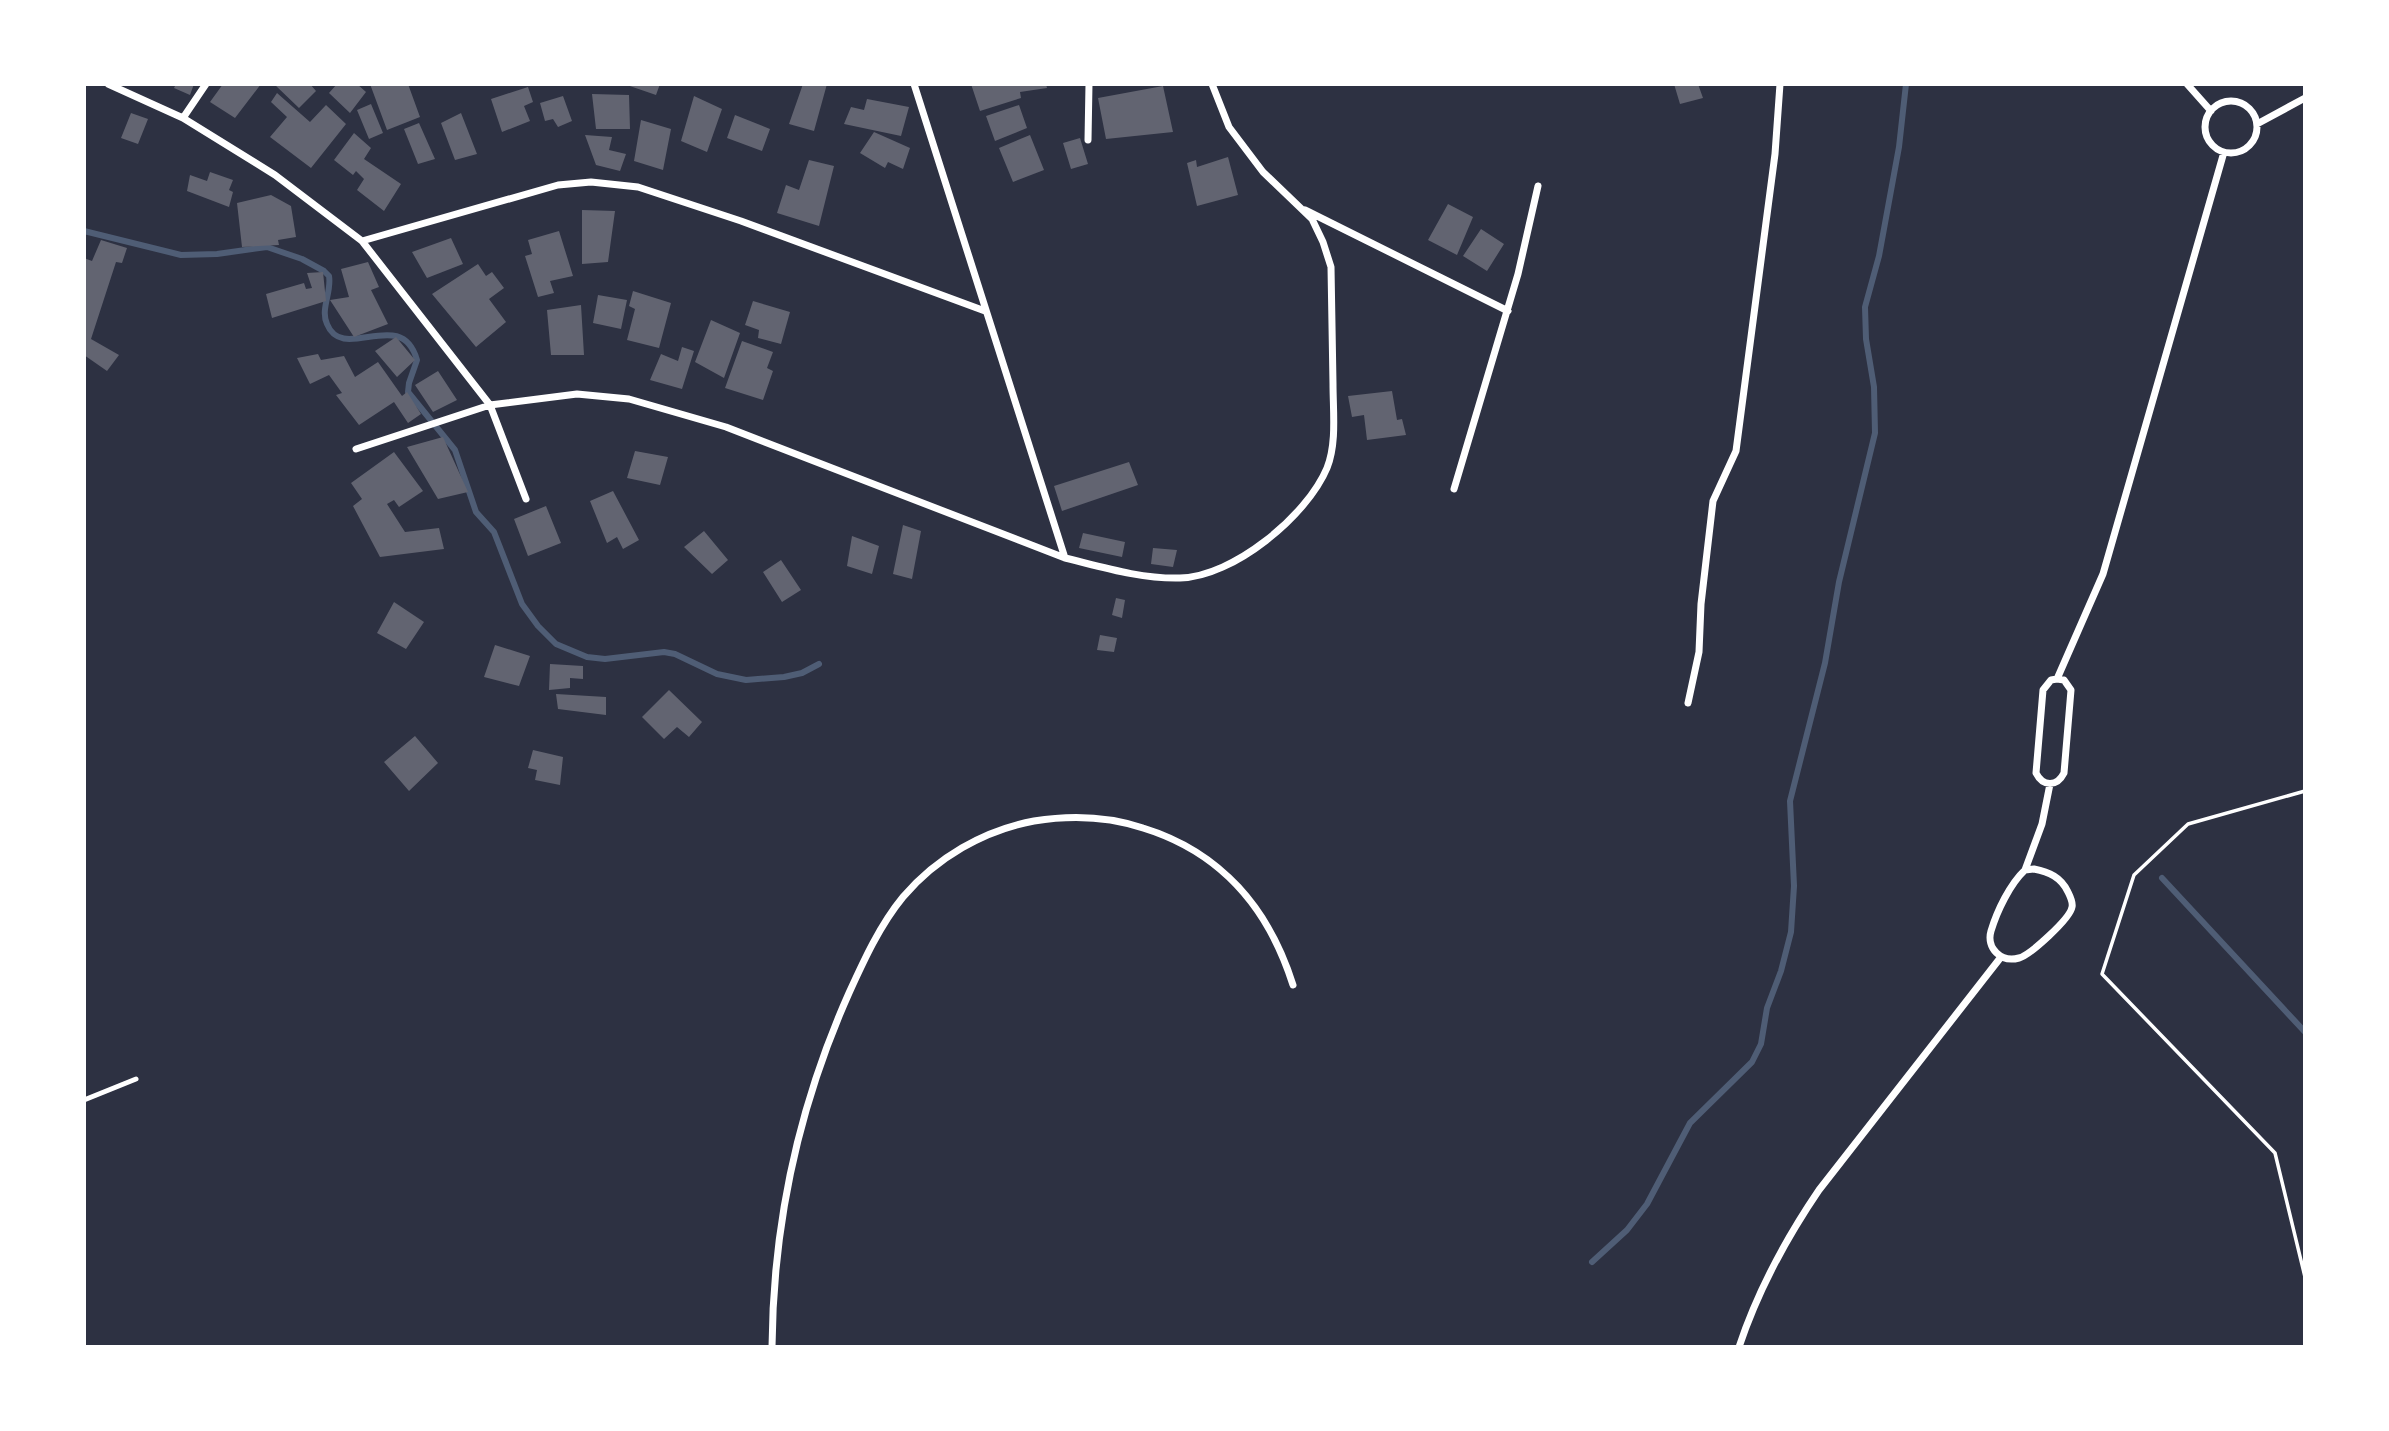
<svg xmlns="http://www.w3.org/2000/svg" width="2389" height="1431" viewBox="0 0 2389 1431" font-family="Commissioner,sans-serif">
	<style>
		.lines { fill: none; stroke-linecap: round; stroke-linejoin: round }
		.stream { stroke: #4f5d75; stroke-width: 6 }
		.building { fill: #626471 }
		.path { stroke: #fff; stroke-width: 3.5 }
		.service { stroke: #fff; stroke-width: 5 }
		.minor { stroke: #fff; stroke-width: 7 }
	</style>
	<rect width="100%" height="100%" fill="#2d3142"/>
	<g class="lines">
		<path class="stream" d="M84,231L181,255L217,254L267,247L302,259L324,271L329,276C332,292 320,309 327,324C343,364 401,305 417,360L409,383L408,392L455,450L476,512L494,532L522,604L538,626L556,644L587,657L605,659L664,652L675,654L717,674L746,680L784,677L802,673L819,664
			M2162,878L2305,1032
			M1592,1262L1627,1230L1647,1204L1690,1123L1752,1062L1761,1044L1767,1008L1781,971L1791,932L1794,886L1790,801L1825,663L1839,582L1875,433L1874,387L1866,339L1865,307L1879,256L1899,147L1906,84"/>
	</g>
	<path class="building" d="M176,84H194L190,95L174,88Z
		M223,84H261L235,118L210,102Z
		M274,84H310L316,91L299,108Z
		M337,84H357L366,92L350,113L329,93Z
		M370,84H408L420,117L387,130Z
		M624,84H660L656,95Z
		M803,84H827L814,131L789,124Z
		M971,84H1046L1047,88L1020,92L1021,98L980,111Z
		M1674,84H1698L1703,98L1680,104Z
		M1163,86L1173,132L1106,139L1098,98Z
		M528,87L533,102L524,106L530,121L502,132L491,99Z
		M277,93L310,122L326,105L346,124L311,168L270,137L287,117L271,102Z
		M592,94L629,95L630,129H596Z
		M563,96L572,121L558,127L553,119L545,121L540,103Z
		M694,96L722,109L707,152L681,141Z
		M867,99L909,107L901,136L844,124L851,107L864,110Z
		M371,104L383,133L369,139L357,110Z
		M1019,105L1027,128L995,141L986,116Z
		M131,113L148,119L138,144L121,138Z
		M461,113L477,154L455,160L441,123Z
		M735,115L770,129L762,151L727,138Z
		M641,120L671,129L663,170L634,161Z
		M419,123L435,159L418,164L404,129Z
		M874,132L910,148L903,169L888,162L885,168L860,153Z
		M354,133L371,148L364,159L401,184L384,211L357,190L364,179L356,171L353,175L334,160Z
		M585,135L612,137L609,150L626,154L620,171L596,165Z
		M1030,135L1044,170L1013,182L999,148Z
		M1080,138L1088,164L1071,169L1063,143Z
		M1228,157L1238,195L1197,206L1187,163L1196,160L1197,167Z
		M809,160L834,166L819,226L777,213L786,185L799,190Z
		M210,172L233,180L229,190L233,192L229,207L187,191L190,175L207,181Z
		M271,195L291,206L296,237L278,240L279,245L242,247L237,203Z
		M1448,204L1473,217L1457,255L1428,240Z
		M582,210L615,211L608,262L582,264Z
		M1481,229L1504,244L1487,271L1463,256Z
		M559,231L573,276L550,281L554,293L538,297L525,256L532,254L528,240Z
		M451,238L463,264L427,278L412,252Z
		M101,240L127,248L122,263L116,262L91,339L119,355L107,371L84,355V258L92,261Z
		M368,262L379,287L371,290L388,324L354,337L330,300L349,297L341,269Z
		M478,264L486,276L492,272L504,288L489,299L506,322L476,347L432,294Z
		M323,272L326,301L272,318L266,294L304,283L306,289L312,288L307,273Z
		M633,291L671,303L659,348L627,340L635,309L629,306Z
		M598,295L627,300L621,329L593,323Z
		M753,301L790,312L781,344L758,338L759,330L745,325Z
		M581,305L584,355H551L547,310Z
		M711,320L740,333L724,378L695,362Z
		M396,337L415,360L397,377L375,351Z
		M742,341L773,352L767,368L773,371L763,400L725,388Z
		M682,347L694,351L682,389L650,380L661,354L678,361Z
		M318,354L321,360L344,356L355,377L378,362L402,396L407,392L421,414L408,423L394,402L359,425L336,395L342,393L329,375L310,384L297,358Z
		M438,371L457,400L433,412L415,385Z
		M1392,391L1397,420L1402,419L1406,435L1367,440L1364,415L1352,417L1348,396Z
		M443,437L468,492L438,499L407,447Z
		M635,451L668,457L660,485L627,478Z
		M394,452L423,491L399,507L394,500L387,504L405,532L439,528L444,549L380,557L353,506L362,499L351,483Z
		M1129,462L1138,485L1062,511L1054,486Z
		M613,491L639,540L623,549L617,537L607,543L590,501Z
		M546,506L561,543L528,556L514,519Z
		M903,525L921,531L912,579L893,574Z
		M704,531L728,560L712,574L684,547Z
		M1083,533L1125,542L1122,557L1079,548Z
		M852,536L879,546L872,574L847,566Z
		M1153,548L1177,550L1173,567L1151,564Z
		M781,560L801,590L782,602L763,572Z
		M1116,598L1125,600L1122,618L1112,615Z
		M394,602L424,622L406,649L377,633Z
		M1100,635L1117,638L1114,652L1097,650Z
		M495,645L530,656L519,686L484,677Z
		M550,664L583,666V679L570,678V688L549,690Z
		M669,690L702,722L689,737L677,727L664,739L642,717Z
		M556,694L606,697V715L558,709Z
		M415,736L438,763L409,791L384,762Z
		M533,750L563,757L560,785L535,780L537,770L528,768Z"/>
	<g class="lines">
		<path class="path" d="M2305,791L2188,824L2134,875L2102,974L2275,1153L2305,1277"/>
		<path class="service" d="M84,1100L136,1079"/>
		<path class="minor" d="M108,84L183,118L275,175L362,241L490,405L526,499
			M914,84L1065,558
			M2187,84L2211,111
			M2205 127a26 26 0 1 1 52 0a26 26 0 1 1-52 0Z
			M183,118L206,84
			M2257,124L2305,98
			M1088,140L1089,84
			M1305,210L1508,311
			M362,241L558,185L591,182L638,187L741,221L985,311
			M356,449L490,405L577,394L629,399L726,427L1065,558C1102,567 1141,579 1180,578C1233,577 1307,516 1327,468C1337,443 1333,411 1333,384C1332,345 1332,306 1331,267L1323,242L1312,219L1263,172L1229,127L1212,84
			M1454,489L1518,274L1538,186
			M2057,679L2103,574L2224,152
			M2057,679L2064,680L2071,690L2064,773C2057,787 2043,787 2036,773L2043,690L2051,680Z
			M1688,703L1699,652L1701,604L1713,501L1736,451L1775,154L1780,84
			M2034,869C2049,872 2061,877 2068,892C2070,896 2073,903 2072,907C2070,919 2030,955 2019,958C2001,963 1986,948 1991,931C1997,911 2010,884 2025,870Z
			M2025,870L2042,824L2050,784
			M772,1347C773,1224 799,1105 849,993C864,960 880,925 903,897C936,858 984,830 1034,821C1071,815 1107,816 1143,828C1221,852 1269,909 1293,985
			M1739,1347C1758,1290 1785,1240 1819,1190L2001,957"/>
	</g>
	<rect width="2389" height="1431" fill="none" stroke="#ffffff" stroke-width="172"/>
</svg>
